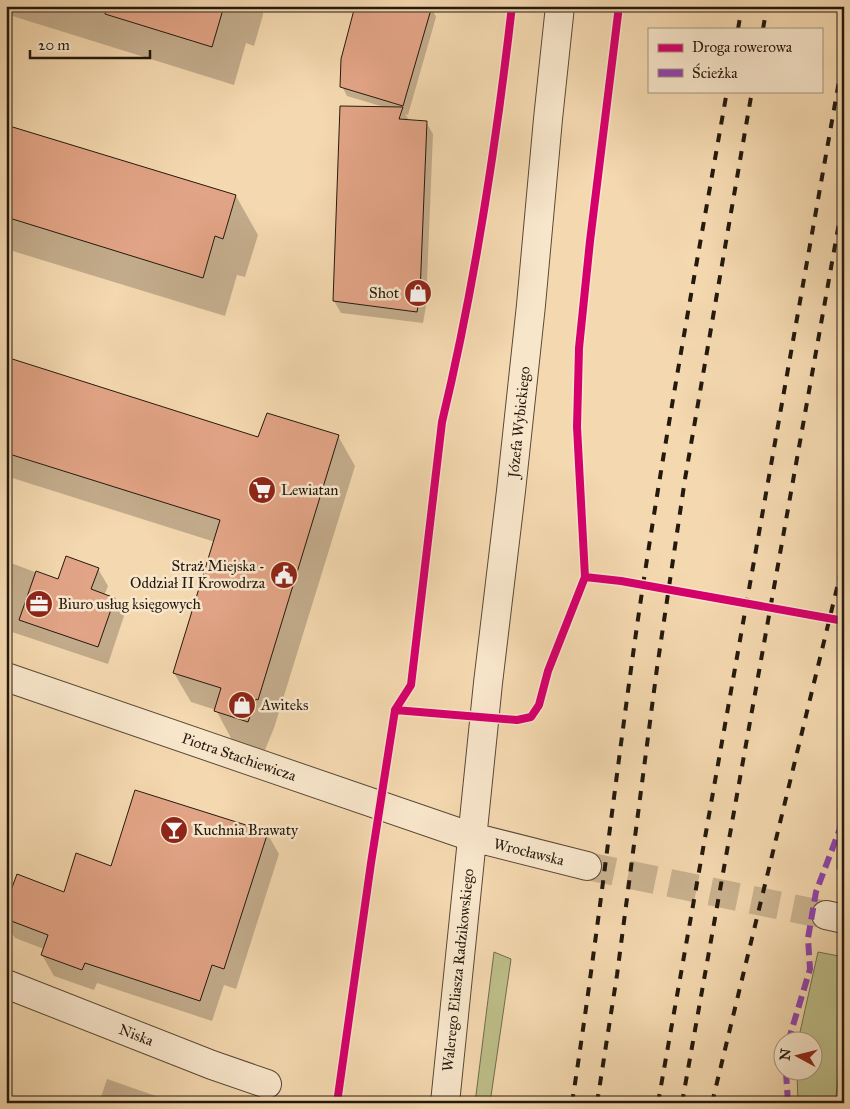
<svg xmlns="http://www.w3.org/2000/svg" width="850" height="1109" viewBox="0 0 850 1109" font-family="'IM FELL Great Primer',serif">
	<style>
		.green { fill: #bdbe89; stroke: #706c4c }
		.shadow { fill: #0003 }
		.building { fill: #e2a486; stroke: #24190e }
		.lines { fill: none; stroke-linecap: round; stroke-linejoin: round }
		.minor-tunnel { stroke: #cab28f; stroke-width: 28; stroke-dasharray: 28 14; stroke-linecap: butt }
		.minor-casing { stroke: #584936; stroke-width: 30 }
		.minor { stroke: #f8e6cb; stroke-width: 28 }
		.rail { stroke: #24190e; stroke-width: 4; stroke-dasharray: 9 9; stroke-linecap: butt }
		.quiet { stroke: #8e44ad; stroke-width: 6; stroke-dasharray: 12 6; stroke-linecap: butt }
		.cycleway-casing { stroke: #f8e6cb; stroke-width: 11 }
		.cycleway { stroke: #d6006c; stroke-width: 8 }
		.labels { text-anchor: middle; stroke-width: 5; stroke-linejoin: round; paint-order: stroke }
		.poi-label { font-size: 15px; fill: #24190e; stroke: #f8e6cb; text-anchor: start }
		.street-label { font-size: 15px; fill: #24190e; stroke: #f8e6cb }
	</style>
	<rect width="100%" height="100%" fill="#f4d8af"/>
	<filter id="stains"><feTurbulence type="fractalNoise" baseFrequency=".004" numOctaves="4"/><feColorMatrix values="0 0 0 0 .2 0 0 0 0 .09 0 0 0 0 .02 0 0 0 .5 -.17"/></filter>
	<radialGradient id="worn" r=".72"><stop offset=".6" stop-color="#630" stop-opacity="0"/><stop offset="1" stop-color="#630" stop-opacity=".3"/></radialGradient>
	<path class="green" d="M840,678L844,685V870L837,869Z
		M494,952L511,959L490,1103H475Z
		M818,952L844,957V1035L835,1103H798L797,1072H812V1042L798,1041Z"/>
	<path class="shadow" d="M6,6H263V15L254,46L246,43L234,85L6,14Z
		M431,7L436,17L408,115L405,114L409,120L426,122L433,134L426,306L423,323L341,313L334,301L384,107L347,96L342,86Z
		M6,125L236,196L258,235L245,277L237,275L225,316L6,249Z
		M6,358L259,438L338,436L355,466L274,728L265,750L232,740L216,710L191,702L174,673L215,542L6,476Z
		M6,561L58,581L98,569L108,586L104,596L114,599L124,616L108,664L6,630Z
		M267,833L279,854L236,989L224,985L212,1021L97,983L94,990L54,976L42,955L44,949L15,938L6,924V907L65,893L112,867Z
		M107,1079L173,1102L174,1103H99Z"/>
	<path class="building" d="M107,6H224L212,47L105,14Z
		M355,6H432L403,106L340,87L341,59Z
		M340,106L403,107L399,119L427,121L420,294L417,312L333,301Z
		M6,125L236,195L223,239L215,236L203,278L6,217Z
		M6,357L258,437L267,413L339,435L258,700L256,699L248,722L214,711L221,688L173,673L220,520L6,453Z
		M66,556L99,568L91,589L115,598L98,647L19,620L36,571L58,579Z
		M135,790L268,832L224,969L212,965L200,1001L85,963L82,970L41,955L48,935L6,919V904L17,874L64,892L76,853L111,866Z"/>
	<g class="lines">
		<path class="minor-tunnel" d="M587,866L826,915"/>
		<g class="minor-casing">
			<path id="minor" d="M6,677L472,837L587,866
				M826,915L844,919
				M6,984L212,1065L267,1084
				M445,1103L488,683L511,491L531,305L548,119L560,6"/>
		</g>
		<use href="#minor" class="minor"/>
		<path class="rail" d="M738,29L742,6
			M763,29L767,6
			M572,1103C597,942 615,780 638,619C664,442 696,267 727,91
			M597,1103L617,975L657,668L685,479L752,91
			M658,1103L844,53
			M682,1103L844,195
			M712,1103L844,559"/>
		<path class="quiet" d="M788,1042L810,969L808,938L816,892L844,818
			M786,1072L788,1103"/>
		<g class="cycleway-casing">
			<path id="cycleway" d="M585,577L577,427L579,348L590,241L619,6
				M395,710L411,685L442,422C475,285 496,146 512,6
				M337,1103L371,863L395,710L517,720L531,717L539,705L548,671L585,577L621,581L844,621"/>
		</g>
		<use href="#cycleway" class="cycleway"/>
	</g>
	<defs>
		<g id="shop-disc" transform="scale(1.4375)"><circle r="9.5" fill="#8f2418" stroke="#f8e6cb"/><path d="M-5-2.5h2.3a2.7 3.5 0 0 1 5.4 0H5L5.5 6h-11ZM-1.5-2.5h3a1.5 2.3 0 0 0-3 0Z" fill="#fff"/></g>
		<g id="supermarket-disc" transform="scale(1.4375)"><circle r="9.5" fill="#8f2418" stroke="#f8e6cb"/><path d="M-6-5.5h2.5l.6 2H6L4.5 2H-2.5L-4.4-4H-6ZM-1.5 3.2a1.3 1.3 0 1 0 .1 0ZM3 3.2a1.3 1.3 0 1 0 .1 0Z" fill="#fff"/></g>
		<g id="civic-disc" transform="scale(1.4375)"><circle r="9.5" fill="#8f2418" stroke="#f8e6cb"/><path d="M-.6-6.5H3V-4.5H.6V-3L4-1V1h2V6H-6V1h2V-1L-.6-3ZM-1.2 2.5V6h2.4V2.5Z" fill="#fff"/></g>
		<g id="office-disc" transform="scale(1.4375)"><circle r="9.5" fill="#8f2418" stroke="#f8e6cb"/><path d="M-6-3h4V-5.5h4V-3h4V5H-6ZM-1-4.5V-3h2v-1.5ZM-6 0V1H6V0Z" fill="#fff"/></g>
		<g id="bar-disc" transform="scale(1.4375)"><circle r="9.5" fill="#8f2418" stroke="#f8e6cb"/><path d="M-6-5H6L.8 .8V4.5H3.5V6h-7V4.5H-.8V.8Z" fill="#fff"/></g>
	</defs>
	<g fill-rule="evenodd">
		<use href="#shop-disc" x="418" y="293"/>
		<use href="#supermarket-disc" x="262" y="490"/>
		<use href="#civic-disc" x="284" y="575"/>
		<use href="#office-disc" x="39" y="604"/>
		<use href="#shop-disc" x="242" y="705"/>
		<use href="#bar-disc" x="174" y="830"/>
	</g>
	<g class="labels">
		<g class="poi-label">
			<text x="399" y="298" text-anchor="end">Shot</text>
			<text x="281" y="495">Lewiatan</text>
			<text x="265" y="571" text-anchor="end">Straż Miejska -<tspan x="265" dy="17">Oddział II Krowodrza</tspan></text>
			<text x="58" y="609">Biuro usług księgowych</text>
			<text x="261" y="710">Awiteks</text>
			<text x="193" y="835">Kuchnia Brawaty</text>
		</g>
		<g class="street-label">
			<text transform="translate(519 422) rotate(-84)" y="5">Józefa Wybickiego</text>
			<text transform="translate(239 757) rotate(19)" y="5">Piotra Stachiewicza</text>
			<text transform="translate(529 852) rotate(14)" y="5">Wrocławska</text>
			<text transform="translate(458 970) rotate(-84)" y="5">Walerego Eliasza Radzikowskiego</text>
			<text transform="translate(136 1035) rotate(21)" y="5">Niska</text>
		</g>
	</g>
	<rect width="850" height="1109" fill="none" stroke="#f4d8af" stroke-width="25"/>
	<rect x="8" y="8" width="835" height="1094" fill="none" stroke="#24190e" stroke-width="2.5"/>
	<rect x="12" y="12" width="825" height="1084" fill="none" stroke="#24190e"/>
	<rect x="648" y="28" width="175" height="65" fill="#f8e6cb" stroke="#a3947f"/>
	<rect x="658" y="44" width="25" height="8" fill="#d6006c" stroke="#a3947f"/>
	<text x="692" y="52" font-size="15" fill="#24190e">Droga rowerowa</text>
	<rect x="658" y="69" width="25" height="8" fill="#8e44ad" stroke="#a3947f"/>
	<text x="692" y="78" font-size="15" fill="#24190e">Ścieżka</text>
	<g transform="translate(798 1056) rotate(277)"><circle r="24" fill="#f8e6cb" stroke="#a3947f"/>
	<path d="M0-4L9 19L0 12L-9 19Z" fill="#8f2418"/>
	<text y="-8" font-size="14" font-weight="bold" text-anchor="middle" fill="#24190e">N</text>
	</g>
	<path d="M30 50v8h120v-8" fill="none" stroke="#24190e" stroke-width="2.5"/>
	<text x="38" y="50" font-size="15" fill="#24190e" stroke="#f8e6cb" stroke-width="4" paint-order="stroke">20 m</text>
	<rect width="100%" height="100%" filter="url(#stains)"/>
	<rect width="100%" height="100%" fill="url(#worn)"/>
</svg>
